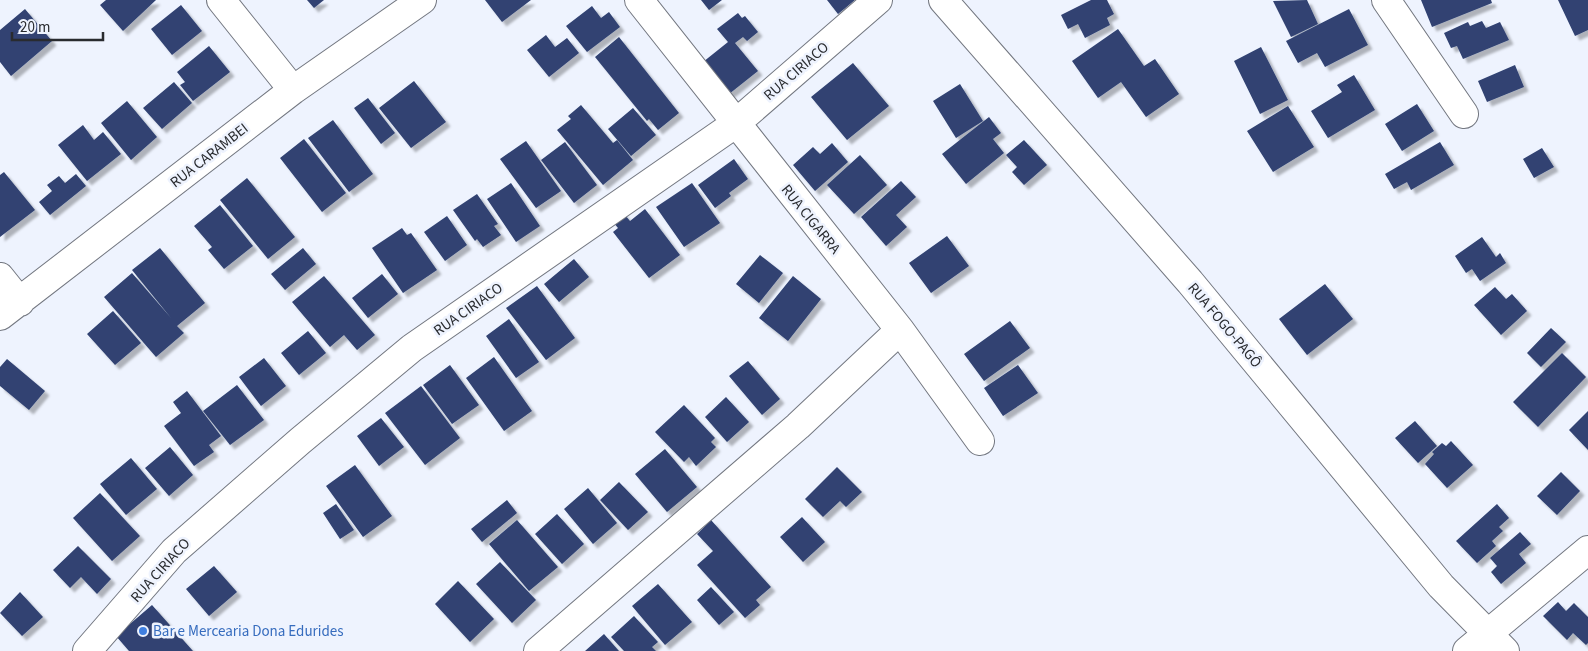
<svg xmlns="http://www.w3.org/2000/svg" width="1588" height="651" viewBox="0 0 1588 651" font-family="'Source Sans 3',sans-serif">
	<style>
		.building { fill: #304272; filter: url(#shadow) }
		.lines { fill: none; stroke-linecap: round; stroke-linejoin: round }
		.minor-casing { stroke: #737780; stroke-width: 30 }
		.minor { stroke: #fff; stroke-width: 28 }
		.shop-dot { fill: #3f7fe0; stroke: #eef3fe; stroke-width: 2 }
		.labels { text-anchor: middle; stroke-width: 5; stroke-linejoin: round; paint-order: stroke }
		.street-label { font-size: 15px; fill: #292b2f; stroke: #eef3fe }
		.shop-label { font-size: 15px; fill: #366cbe; stroke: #eef3fe; text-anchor: start }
	</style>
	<defs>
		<filter id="shadow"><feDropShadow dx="4.5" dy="4.5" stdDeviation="1" flood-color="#0004"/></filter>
	</defs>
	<rect width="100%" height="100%" fill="#eef3fe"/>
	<path class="building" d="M106,0H156L123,31L100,5Z
		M307,0H324L314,8Z
		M485,0H531L502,22Z
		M701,0H722L709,10Z
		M827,0H855L838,14Z
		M1091,0H1107L1114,14L1107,18L1110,25L1085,38L1078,24L1068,29L1061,15Z
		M1307,0L1318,24L1291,37L1273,1Z
		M1421,0H1491L1492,3L1432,27Z
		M1558,0H1588V30L1575,36Z
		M181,5L202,31L172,55L151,29Z
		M592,6L601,18L609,12L620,27L587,52L566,26Z
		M25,9L52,41L11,76L0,62V30Z
		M1349,9L1368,45L1325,67L1317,53L1298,63L1286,41Z
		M738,13L742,18L745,16L758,32L747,41L743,37L735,43L758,71L724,98L698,66L728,42L717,29Z
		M1482,21L1486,28L1500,22L1509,40L1463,59L1457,46L1451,48L1444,33L1468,22L1470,26Z
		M1118,29L1144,66L1155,59L1179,94L1146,117L1121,82L1098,98L1072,61Z
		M546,35L555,47L567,38L579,53L549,77L527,50Z
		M619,37L679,113L658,130L649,119L647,121L595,57Z
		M209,46L230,72L193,101L180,85L185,82L177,72Z
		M1261,47L1288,100L1260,114L1234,61Z
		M853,63L889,106L847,140L811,97Z
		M1515,65L1524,87L1487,102L1478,81Z
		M1354,75L1375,110L1328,138L1311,111L1342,92L1337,85Z
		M414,81L446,122L411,148L379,108Z
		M174,82L192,103L162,129L143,108Z
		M960,84L983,121L956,138L933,101Z
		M368,98L395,133L381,144L354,108Z
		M127,101L157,137L131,160L101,123Z
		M1417,104L1434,131L1402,151L1385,124Z
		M581,105L613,143L617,140L633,160L603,185L557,130L571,119L568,116Z
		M1288,106L1314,147L1273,172L1247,131Z
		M633,108L656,135L631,156L608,129Z
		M989,117L1001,133L993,139L1004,153L966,184L942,154Z
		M333,120L373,174L349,192L308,138Z
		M83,125L94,140L103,132L121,154L87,181L58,145Z
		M304,139L346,193L322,212L280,158Z
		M1024,140L1047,165L1024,185L1012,172L1017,167L1006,155Z
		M526,141L561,191L536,208L500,159Z
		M565,142L597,185L574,203L541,160Z
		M1440,142L1454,165L1411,190L1407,182L1394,189L1385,174Z
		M832,143L848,162L815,191L793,165L813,147L820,154Z
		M1542,148L1554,167L1534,178L1523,159Z
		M860,155L887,185L854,214L827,185Z
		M734,159L748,179L729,193L731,196L715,208L698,185Z
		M4,172L35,210L0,237V175Z
		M76,174L86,186L50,215L39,202L52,191L47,185L59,176L65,183Z
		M247,178L295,237L268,259L220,200Z
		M901,181L916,197L896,215L907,227L886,246L861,217Z
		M511,183L540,226L516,242L487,199Z
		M692,183L720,223L684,247L656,207Z
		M477,194L498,224L494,226L501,235L483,247L477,239L475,241L453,210Z
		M220,205L253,246L224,269L208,250L212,247L194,226Z
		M620,209L630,221L645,209L680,255L649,278L613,232L618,228L609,217Z
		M447,216L467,245L445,261L424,232Z
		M402,228L407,235L411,233L437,270L403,293L372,248Z
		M947,236L969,266L931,293L909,263Z
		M1482,237L1496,257L1500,253L1506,263L1480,281L1472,269L1466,273L1455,256Z
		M160,248L205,303L177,326L184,333L156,357L104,297L132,273L171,318L132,270Z
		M303,248L316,264L285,290L271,274Z
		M760,255L783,273L759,303L736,284Z
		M574,259L589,277L559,302L544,284Z
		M382,274L398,294L368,318L352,298Z
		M324,276L375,335L357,350L344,335L330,347L292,302Z
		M793,276L821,299L788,341L759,318Z
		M1325,284L1353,319L1307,355L1279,319Z
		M537,286L575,338L546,360L506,308Z
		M1495,287L1506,299L1512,294L1527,311L1501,335L1474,305Z
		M113,311L141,343L115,365L87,334Z
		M509,319L539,362L516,378L486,336Z
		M1010,321L1030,348L984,381L964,354Z
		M1551,328L1566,342L1541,367L1527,353Z
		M308,331L326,353L299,375L281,353Z
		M1562,353L1586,377L1538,427L1513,402Z
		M494,357L532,411L504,431L466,378Z
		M264,358L286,386L261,406L239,377Z
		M7,359L45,391L29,410L0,386V367Z
		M748,361L780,399L762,415L729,376Z
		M450,365L479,405L452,424L423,385Z
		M1018,365L1038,393L1003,416L984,388Z
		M237,385L264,420L230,445L203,411Z
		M421,386L460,438L425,465L385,413Z
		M187,391L221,436L209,445L214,452L194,466L164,426L181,413L173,402Z
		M726,397L749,422L727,442L705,417Z
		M684,405L715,438L711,442L716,447L696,466L689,457L684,462L655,432Z
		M1588,411V450L1569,430Z
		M381,418L404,447L379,466L357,436Z
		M1415,421L1437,446L1418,463L1395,438Z
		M1451,441L1473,465L1447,488L1425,464L1434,454L1432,452L1442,443L1446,446Z
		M170,447L193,475L169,496L145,468Z
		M665,449L697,487L667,512L635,474Z
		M131,458L157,489L126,515L100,484Z
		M355,465L392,516L363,537L326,486Z
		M837,467L862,492L846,507L840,501L823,517L805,499Z
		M1561,472L1580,491L1557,515L1537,496Z
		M619,482L648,512L628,530L600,500Z
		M588,488L617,523L593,544L564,509Z
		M100,493L140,536L112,561L73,518Z
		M507,500L517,513L482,542L471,529Z
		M336,504L354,530L340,539L323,513Z
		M1497,504L1509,518L1499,527L1503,531L1492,541L1496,546L1477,563L1456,541Z
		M557,514L584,544L562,564L535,534Z
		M802,517L825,542L803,562L780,537Z
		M517,520L558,567L529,591L489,544Z
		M711,520L771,587L756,600L760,605L745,618L697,565L713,551L697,534Z
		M1520,532L1531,544L1519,554L1526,563L1501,584L1491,572L1497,566L1490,558Z
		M78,546L111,579L97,594L81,577L70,588L53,570Z
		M500,562L536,600L512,623L476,584Z
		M214,566L237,592L209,616L186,589Z
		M458,581L494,619L470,642L435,604Z
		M658,584L692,622L665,645L632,606Z
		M711,587L734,612L719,625L697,600Z
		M20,592L43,617L22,636L0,613Z
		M1558,602L1566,611L1574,603L1588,617V643L1586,645L1573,633L1567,640L1543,616Z
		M152,605L193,651H129L116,636Z
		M634,616L658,642L652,647L656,651H624L611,637Z
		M604,634L619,651H585Z"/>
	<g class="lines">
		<g class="minor-casing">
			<path id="minor" d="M221,0L293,90
				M639,0L900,330L980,441
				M943,0L1190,282L1441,586L1505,651
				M1386,0L1464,114
				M0,277L20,302
				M0,316L293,90L422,0
				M87,651L174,551L300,441L412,348L735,124L878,0
				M538,651L798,426L900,330
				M1467,651L1588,550"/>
		</g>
		<use href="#minor" class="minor"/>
	</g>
	<circle class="shop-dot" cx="143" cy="631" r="5"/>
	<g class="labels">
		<g class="street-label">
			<text transform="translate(796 71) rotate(-41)" y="5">RUA CIRIACO</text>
			<text transform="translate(209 155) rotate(-38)" y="5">RUA CARAMBEI</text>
			<text transform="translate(811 219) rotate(51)" y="5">RUA CIGARRA</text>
			<text transform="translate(468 309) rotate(-35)" y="5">RUA CIRIACO</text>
			<text transform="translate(1225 325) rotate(50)" y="5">RUA FOGO-PAGÔ</text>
			<text transform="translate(160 570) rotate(-48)" y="5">RUA CIRIACO</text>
		</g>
		<g class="shop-label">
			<text x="153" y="636">Bar e Mercearia Dona Edurides</text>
		</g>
	</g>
	<path d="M12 32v8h91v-8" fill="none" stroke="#292b2f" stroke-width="2.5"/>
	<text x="20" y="32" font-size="15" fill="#292b2f" stroke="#eef3fe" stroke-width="4" paint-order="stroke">20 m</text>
</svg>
